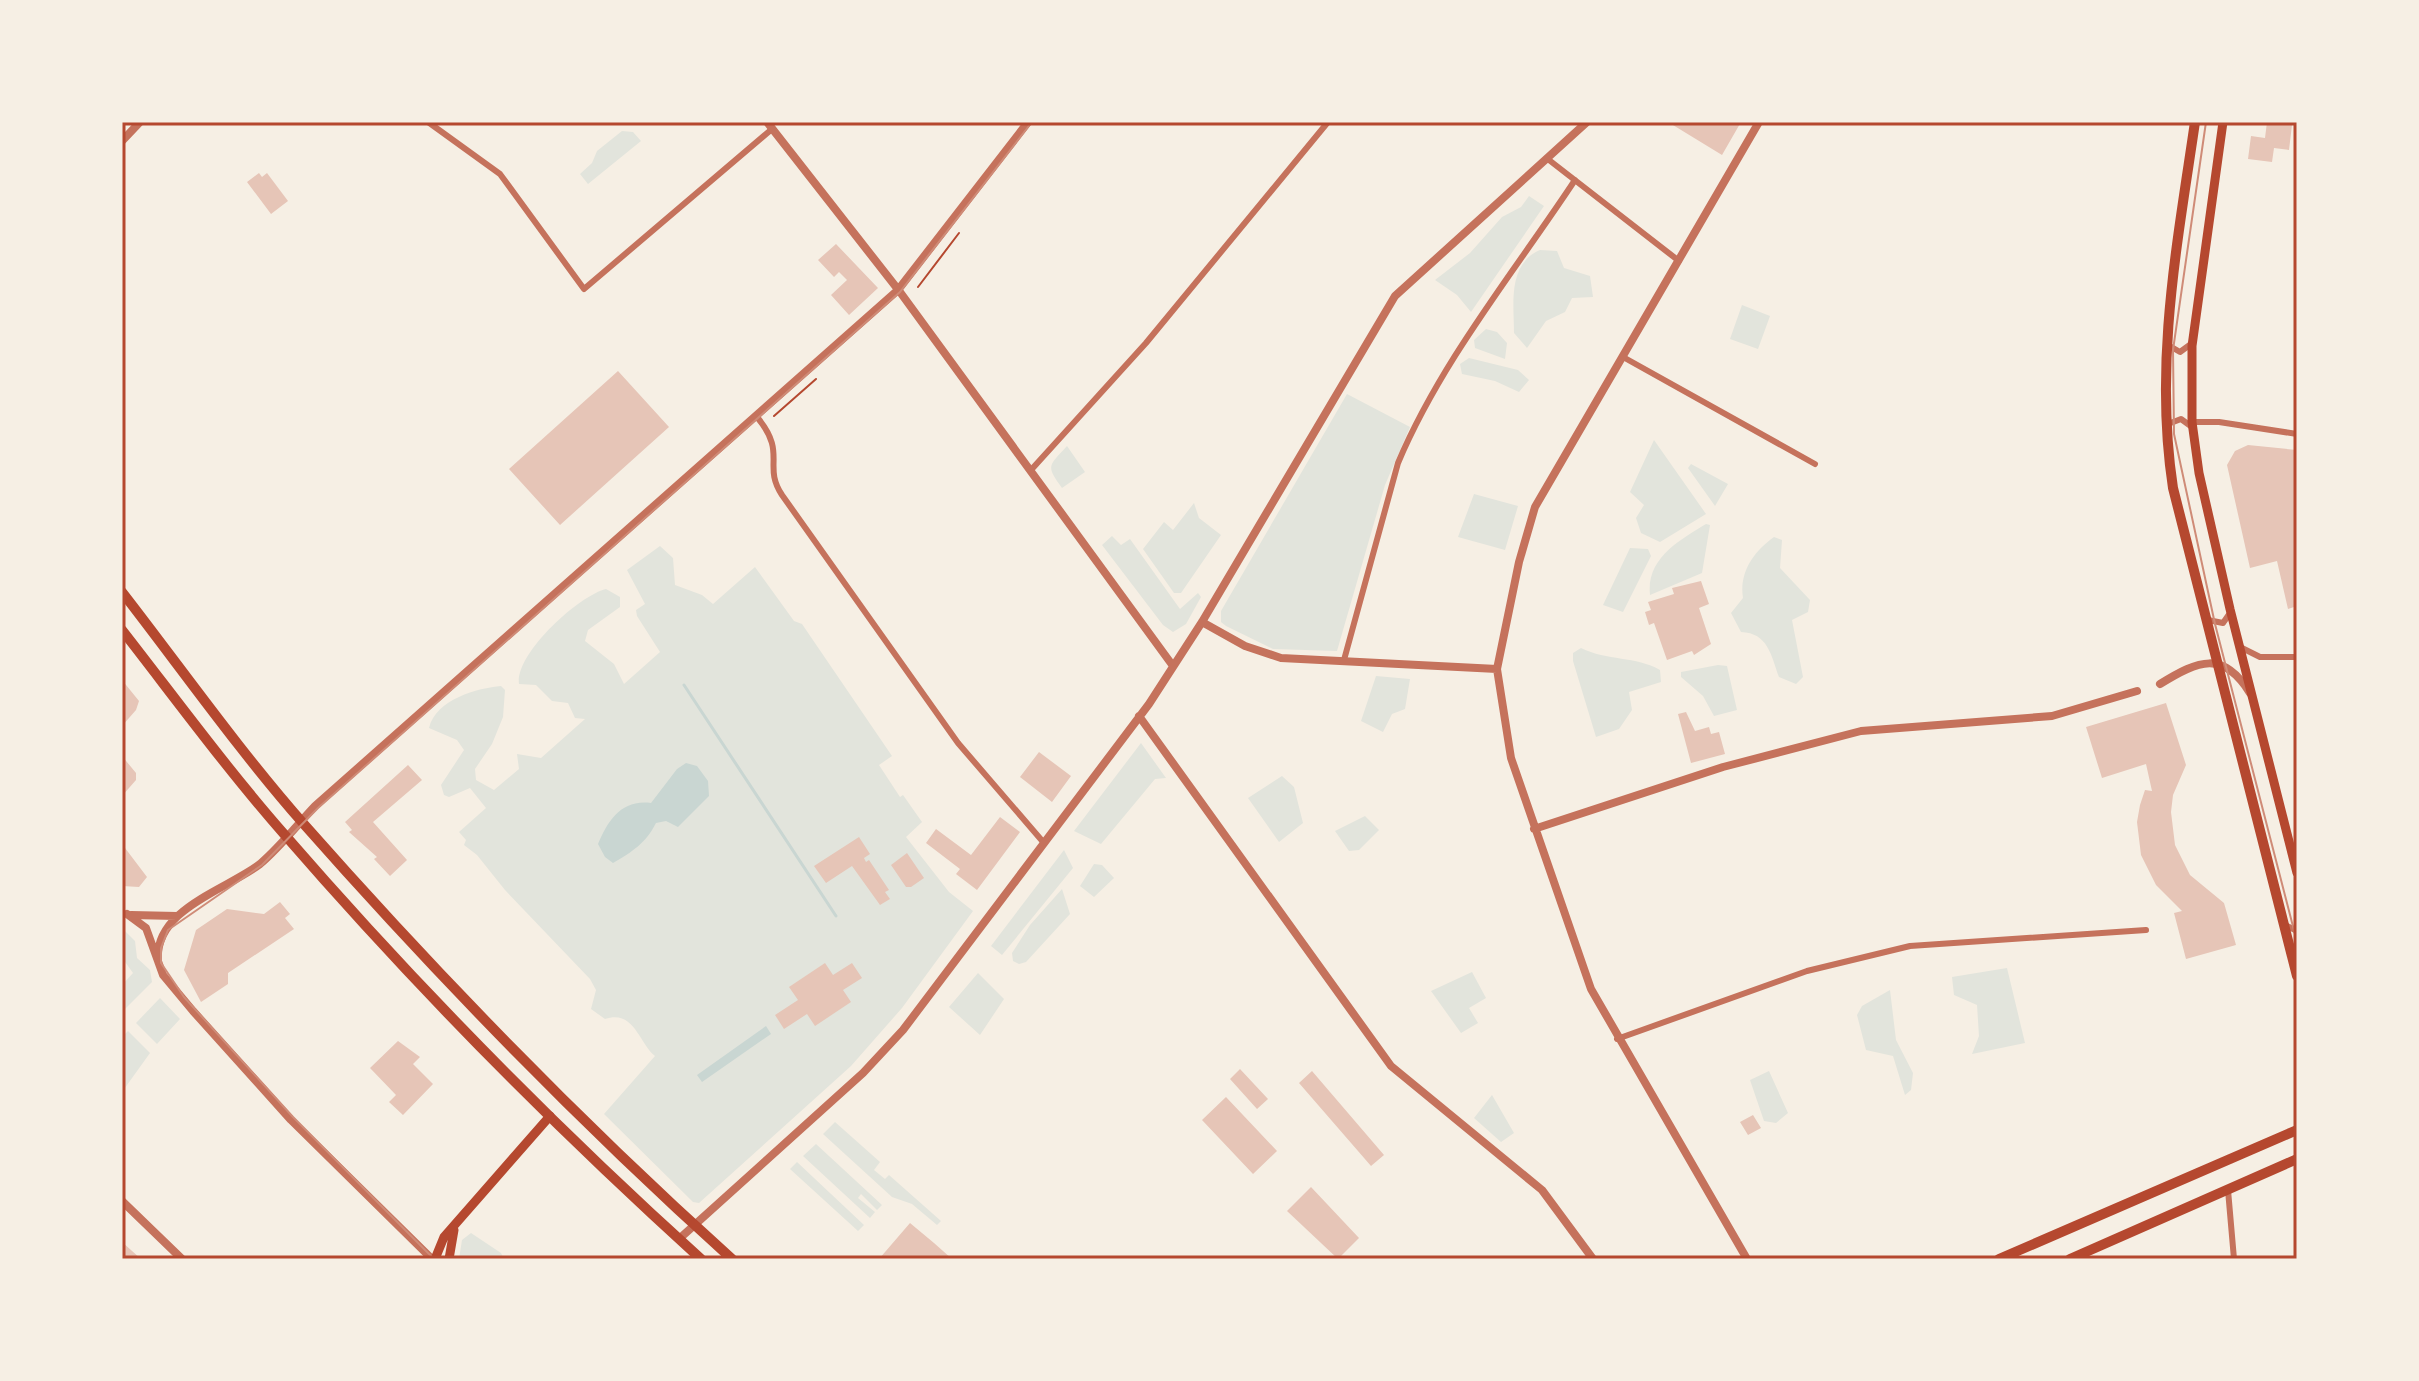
<svg xmlns="http://www.w3.org/2000/svg" width="2419" height="1381" viewBox="0 0 2419 1381" font-family="Raleway,sans-serif">
	<style>
		.green { fill: #e2e4dc }
		.water { fill: #c9d6d2 }
		.lines { fill: none; stroke-linecap: round; stroke-linejoin: round }
		.stream { stroke: #c9d6d2; stroke-width: 3 }
		.building { fill: #e6c5b7 }
		.path { stroke: #b5482f; stroke-width: 2 }
		.minor { stroke: #c5725c; stroke-width: 6 }
		.tertiary { stroke: #c5725c; stroke-width: 8 }
		.secondary { stroke: #b5482f; stroke-width: 9 }
		.primary { stroke: #b5482f; stroke-width: 10 }
		.tram { stroke: #cf8b77; stroke-width: 2 }
		.neatline { fill: none; stroke: #b5482f; stroke-width: 3 }
	</style>
	<rect width="100%" height="100%" fill="#f6efe4"/>
	<path class="green" d="M622,131L633,132L641,141L588,184L580,174L592,163L597,151Z
		M1529,196L1544,206L1471,312L1457,295L1435,280L1470,253L1502,217L1521,207Z
		M1540,250L1557,251L1564,268L1590,276L1593,297L1572,298L1565,312L1546,321L1527,348L1514,333C1514,305 1507,264 1540,250Z
		M1742,305L1770,316L1758,349L1730,339Z
		M1486,329L1497,332L1507,343L1505,359L1475,348L1474,340Z
		M1469,358L1518,370L1529,380L1519,392L1495,381L1462,374L1460,364Z
		M1347,394L1410,427L1385,485L1337,651L1273,649L1226,626L1221,622V611Z
		M1654,440L1706,514L1660,542L1641,533L1636,518L1644,505L1630,492Z
		M1067,446L1085,472L1062,488C1045,465 1049,466 1067,446Z
		M1691,464L1728,484L1715,506L1688,468Z
		M1474,494L1518,506L1505,550L1458,537Z
		M1194,503L1199,518L1221,535L1181,593H1174L1143,549L1164,522L1173,530Z
		M1706,524L1710,525L1702,573L1650,595C1646,558 1680,540 1706,524Z
		M1112,536L1121,545L1130,539L1180,609L1198,593L1201,597L1186,624L1173,632L1163,625L1102,545Z
		M1774,537L1782,540L1780,568L1810,600L1808,612L1792,620L1803,677L1796,684L1779,677C1771,655 1768,633 1741,632L1731,613L1743,598C1739,573 1753,552 1774,537Z
		M660,546L673,558L675,585L702,595L713,604L755,567L794,621L802,624L892,756L879,765L900,797L903,795L922,822L906,837L949,892L973,911L902,1008L851,1066L699,1203L693,1202L604,1114L655,1056C639,1043 634,1009 605,1019L591,1009L596,990L590,979L505,890L477,855L464,845L466,840L459,832L486,808L470,788L449,797L444,795L441,785L464,750L457,740L429,728C436,699 478,688 501,686L505,690L503,717L492,744L475,769L476,780L494,790L519,769L517,754L541,758L585,719L575,718L568,703L552,701L536,685L519,684C515,654 578,596 606,589L620,597V607L588,630L585,641L614,664L624,684L660,652L637,616L636,610L645,604L627,570Z
		M1630,548L1648,549L1651,556L1623,612L1603,605Z
		M1581,648C1607,661 1636,656 1660,670L1661,682L1629,692L1632,710L1619,729L1596,737L1573,661V653Z
		M1718,665L1727,666L1737,710L1714,716L1703,696L1681,677V672Z
		M1376,676L1410,679L1405,709L1392,714L1383,732L1361,721Z
		M1141,743L1166,778L1155,779L1101,844L1074,831Z
		M1282,776L1294,787L1303,823L1279,842L1248,798Z
		M1365,816L1379,830L1359,850L1349,851L1335,831Z
		M1064,850L1073,868L1002,955L991,946Z
		M1094,864L1102,865L1114,878L1094,897L1080,886Z
		M1062,889L1070,914L1026,962L1019,964L1013,961L1012,953L1030,925Z
		M122,928L135,941L137,958L150,970L152,982L122,1012V985L133,973L123,959Z
		M2007,968L2025,1043L1972,1054L1979,1036L1977,1005L1954,995L1952,977Z
		M1472,972L1486,998L1469,1008L1478,1023L1461,1033L1431,991Z
		M978,973L1004,999L980,1035L949,1007Z
		M1890,990L1896,1040L1913,1073L1911,1090L1905,1095L1893,1056L1866,1050L1857,1015L1862,1006Z
		M160,998L180,1019L157,1044L136,1023Z
		M128,1031L150,1053L122,1092V1037Z
		M1769,1071L1788,1113L1776,1123L1764,1121L1750,1080Z
		M1492,1095L1514,1133L1501,1142L1474,1118Z
		M835,1122L880,1162L874,1170L885,1179L889,1175L941,1221L937,1225L912,1204L892,1197L823,1134Z
		M816,1144L882,1205L877,1210L861,1194L858,1198L875,1212L870,1218L803,1156Z
		M797,1162L864,1225L858,1231L790,1169Z
		M471,1233L501,1253L504,1259H459L462,1240Z"/>
	<path class="water" d="M686,763L697,766L708,781L709,796L678,827L666,821L656,823C646,843 632,852 613,863L605,857L598,844C608,820 622,799 651,803L677,769Z
		M766,1026L771,1034L702,1082L697,1075Z"/>
	<g class="lines">
		<path class="stream" d="M684,685L836,916"/>
	</g>
	<path class="building" d="M1668,122H1741L1722,155Z
		M2267,122H2297V125H2292L2289,150L2274,148L2272,162L2248,159L2251,136L2265,138Z
		M259,173L262,177L267,173L288,201L271,214L247,182Z
		M836,244L878,288L849,315L831,295L847,280L839,272L834,277L818,260Z
		M618,371L669,427L560,525L509,469Z
		M2248,445L2297,450V606L2288,609L2277,561L2250,568L2227,465L2235,451Z
		M1701,581L1709,604L1699,608L1711,644L1694,655L1692,651L1667,660L1654,623L1649,625L1645,612L1651,610L1648,602L1674,594L1672,588Z
		M122,680L139,701L136,710L122,726Z
		M2166,703L2186,765L2173,795L2171,812L2175,845L2190,875L2224,903L2236,945L2186,959L2174,913L2182,911L2156,885L2141,855L2137,822L2140,805L2145,790L2152,791L2146,764L2102,778L2086,727Z
		M1686,712L1695,731L1709,727L1711,734L1719,732L1725,754L1691,763L1678,714Z
		M1039,752L1071,776L1052,802L1020,777Z
		M122,756L136,773V780L122,796Z
		M408,765L422,780L373,822L407,860L390,876L374,859L377,857L349,832L352,830L345,822Z
		M1000,817L1020,832L977,890L956,874L960,869L926,843L936,829L971,855Z
		M859,837L870,854L864,858L866,862L869,860L889,890L885,892L890,899L880,905L852,866L826,883L814,866Z
		M122,844L147,877L139,887L122,886Z
		M907,853L924,878L911,887H906L891,865Z
		M280,902L290,914L285,918L294,929L228,973V984L201,1002L184,970L196,930L227,909L264,914Z
		M825,963L833,975L852,963L862,978L843,990L851,1002L815,1026L807,1014L784,1029L775,1015L798,1000L789,987Z
		M398,1041L420,1057L413,1064L433,1084L403,1115L389,1102L396,1095L370,1068Z
		M1240,1069L1268,1099L1257,1109L1230,1079Z
		M1312,1071L1384,1155L1371,1166L1299,1083Z
		M1226,1097L1277,1151L1253,1174L1202,1120Z
		M1753,1115L1761,1128L1748,1135L1740,1122Z
		M1311,1187L1359,1238L1338,1259L1287,1211Z
		M910,1223L934,1243L952,1259H879Z
		M122,1242L141,1259H122Z"/>
	<g class="lines">
		<path class="path" d="M918,287L959,233
			M774,416L816,379"/>
		<path class="minor" d="M428,122L500,174L584,289L772,129
			M1549,160L1679,261
			M2168,345L2180,352L2191,344
			M1623,357L1815,464
			M757,417C788,454 762,465 782,495L958,743L1044,843
			M2192,422H2219L2297,434
			M2168,424L2181,419L2192,427
			M1031,470L1146,343L1328,122
			M2208,620L2223,623L2230,613
			M2240,647L2260,657H2297
			M1344,660L1398,463C1441,361 1515,271 1575,180
			M2285,925L2297,931
			M1617,1039L1807,971L1910,946L2146,930
			M2228,1190L2234,1259"/>
		<path class="tertiary" d="M767,122L900,292L1173,666
			M122,141L140,122
			M1202,622L1245,646L1281,658L1497,669
			M2160,684C2199,660 2223,650 2250,693
			M1139,716L1391,1066L1542,1190L1593,1259
			M1534,829L1723,767L1861,731L2052,716L2137,691
			M127,914L146,928L163,975L193,1011L291,1120L432,1259
			M131,915L177,916
			M158,961C154,909 226,890 260,864C280,847 297,825 315,806L898,290L1028,122
			M122,1201L182,1259
			M679,1239L863,1073L903,1030L1149,704L1202,622L1395,296L1587,122
			M1747,1259L1591,989L1511,758L1497,669L1519,562L1535,507L1759,122"/>
		<path class="secondary" d="M2223,122L2192,346V422L2199,473L2230,609L2297,873
			M435,1259L444,1237L550,1116
			M449,1259L454,1230"/>
		<path class="primary" d="M2195,122C2177,245 2154,364 2173,488L2297,976
			M122,592C181,668 238,749 302,822C437,975 580,1122 732,1259
			M122,630C175,698 227,769 284,834C414,984 554,1126 701,1259
			M1999,1259L2297,1130
			M2070,1259L2297,1159"/>
		<path class="tram" d="M2206,122L2173,350L2174,434L2215,624L2297,942
			M434,1259L293,1117L184,997L161,963V948L168,930L262,865L318,808L900,292L1032,122"/>
	</g>
	<rect width="2419" height="1381" fill="none" stroke="#f6efe4" stroke-width="248"/>
	<rect x="124" y="124" width="2171" height="1133" class="neatline"/>
</svg>
